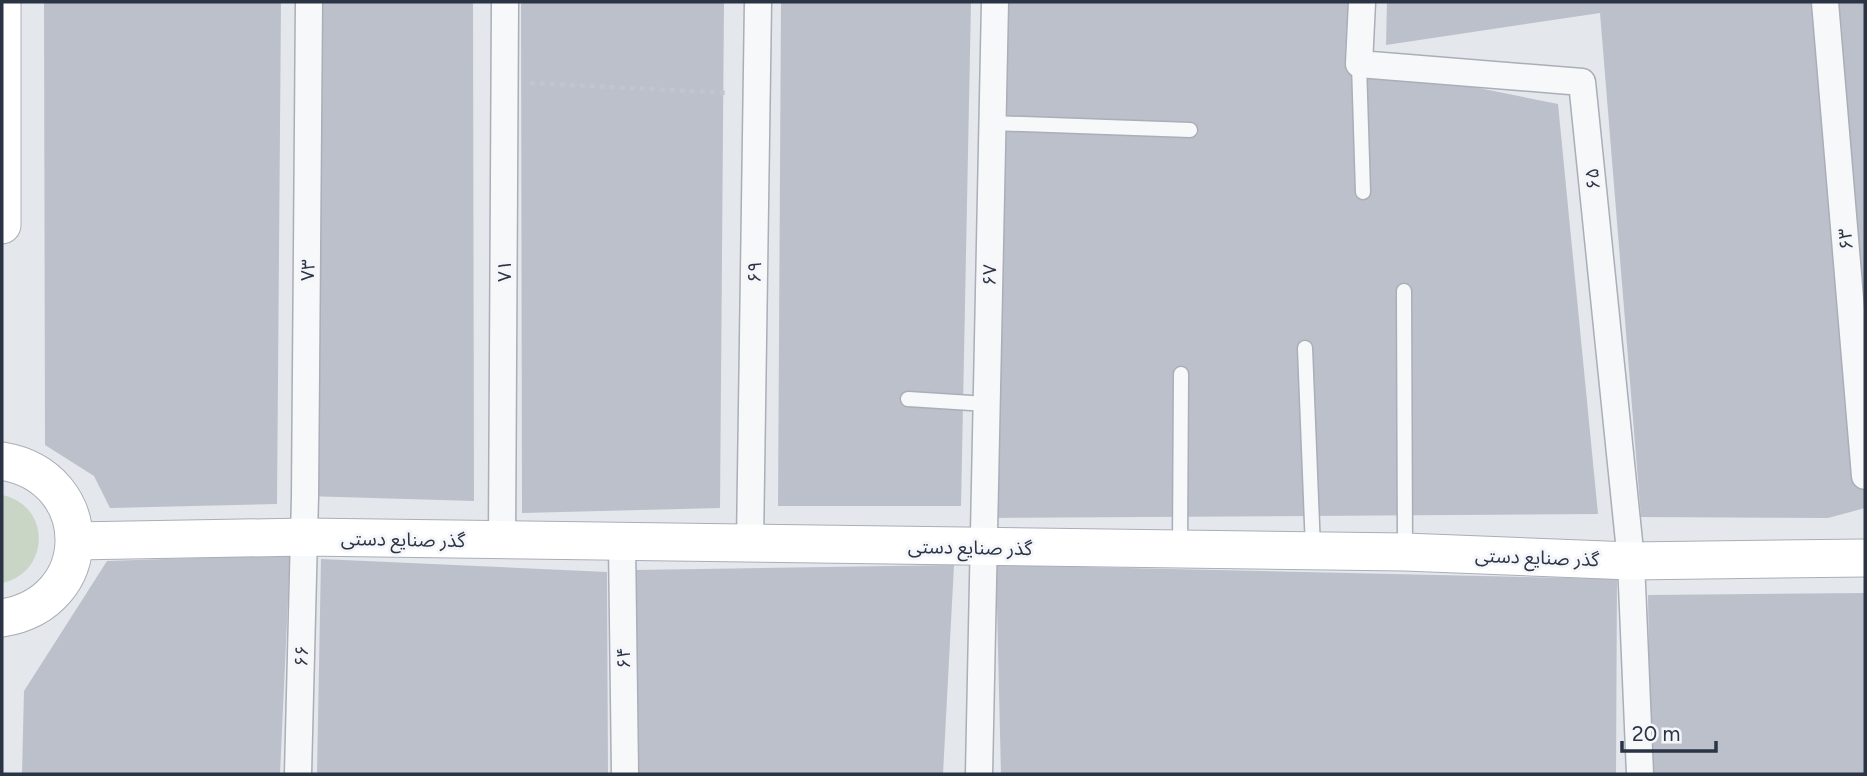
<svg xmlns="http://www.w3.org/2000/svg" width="1867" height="776" viewBox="0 0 1867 776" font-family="Figtree,'Noto Sans Arabic',sans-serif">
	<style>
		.green { fill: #c9d6c5 }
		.building { fill: #bbc0ca }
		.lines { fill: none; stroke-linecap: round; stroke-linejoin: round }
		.lane-casing { stroke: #a9aeb7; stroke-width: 17 }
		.street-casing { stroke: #a9aeb7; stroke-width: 29 }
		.secondary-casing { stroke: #a9aeb7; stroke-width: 39 }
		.path { stroke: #c2c5cb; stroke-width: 4.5; stroke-dasharray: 5 5; stroke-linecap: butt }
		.lane { stroke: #f7f8fa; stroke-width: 14 }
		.street { stroke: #f7f8fa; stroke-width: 26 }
		.secondary { stroke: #fff; stroke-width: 37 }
		.labels { text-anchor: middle; stroke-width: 6; stroke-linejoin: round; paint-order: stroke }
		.street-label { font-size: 19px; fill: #2b3445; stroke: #f4f6f9 }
	</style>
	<rect width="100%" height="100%" fill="#e4e7ec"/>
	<path class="green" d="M2,495C51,505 51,572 2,583Z"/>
	<path class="building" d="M44,2H281L277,504L110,508L94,476L45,445Z
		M314,2H473L474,501L305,496Z
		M521,2H724L720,508L522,513Z
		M781,2H971L961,506H778Z
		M995,2H1359V64L1558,104L1598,514L986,518Z
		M1387,2H1865V508L1828,518L1641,517L1600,13L1386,45Z
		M290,555L280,774H22L24,691L107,561Z
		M321,559L607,572L608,774H317Z
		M954,565L943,774H637L635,570Z
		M996,565L1617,579L1616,774H1001Z
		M1865,593V774H1651L1648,595Z"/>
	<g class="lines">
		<g class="lane-casing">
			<path id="lane" d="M1359,64L1363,192
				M992,123L1190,130
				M1404,291L1405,551
				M1305,348L1313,549
				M908,399L987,404
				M1180,547L1181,374"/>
		</g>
		<g class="street-casing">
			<path id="street" d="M1362,2L1359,64L1582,82L1631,561L1640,774
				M1825,2L1865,476
				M502,540L505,2
				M622,542L625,774
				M750,543L758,2
				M298,774L305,496L309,2
				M979,774L995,2"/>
		</g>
		<g class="secondary-casing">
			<path id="secondary" d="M2,225V2
				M2,461C98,477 98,603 2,618
				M74,541L305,537L1405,552L1631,561L1865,558"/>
		</g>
		<path class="path" d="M530,83L728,93"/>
		<use href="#lane" class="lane"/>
		<use href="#street" class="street"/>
		<use href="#secondary" class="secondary"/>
	</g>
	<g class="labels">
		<g class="street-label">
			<text transform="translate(1592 179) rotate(-96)" y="7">۶۵</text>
			<text transform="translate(1845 239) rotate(-95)" y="7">۶۳</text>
			<text transform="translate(307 270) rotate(-90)" y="7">۷۳</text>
			<text transform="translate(504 271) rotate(-90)" y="7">۷۱</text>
			<text transform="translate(754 272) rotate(-89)" y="7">۶۹</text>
			<text transform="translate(989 275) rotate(-89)" y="7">۶۷</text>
			<text transform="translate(403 539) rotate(1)" y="7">گذر صنایع دستی</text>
			<text transform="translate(970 547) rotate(1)" y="7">گذر صنایع دستی</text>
			<text transform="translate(1537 557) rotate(2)" y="7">گذر صنایع دستی</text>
			<text transform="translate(301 656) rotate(-88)" y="7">۶۶</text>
			<text transform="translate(623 658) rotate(-91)" y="7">۶۴</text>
		</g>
	</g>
	<rect width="1867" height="776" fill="none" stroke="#2b3445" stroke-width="7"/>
	<path d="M1622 741v10h94v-10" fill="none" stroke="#2b3445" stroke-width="3.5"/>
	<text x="1632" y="741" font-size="21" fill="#2b3445" stroke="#f4f6f9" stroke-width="5" paint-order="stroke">20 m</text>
</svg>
